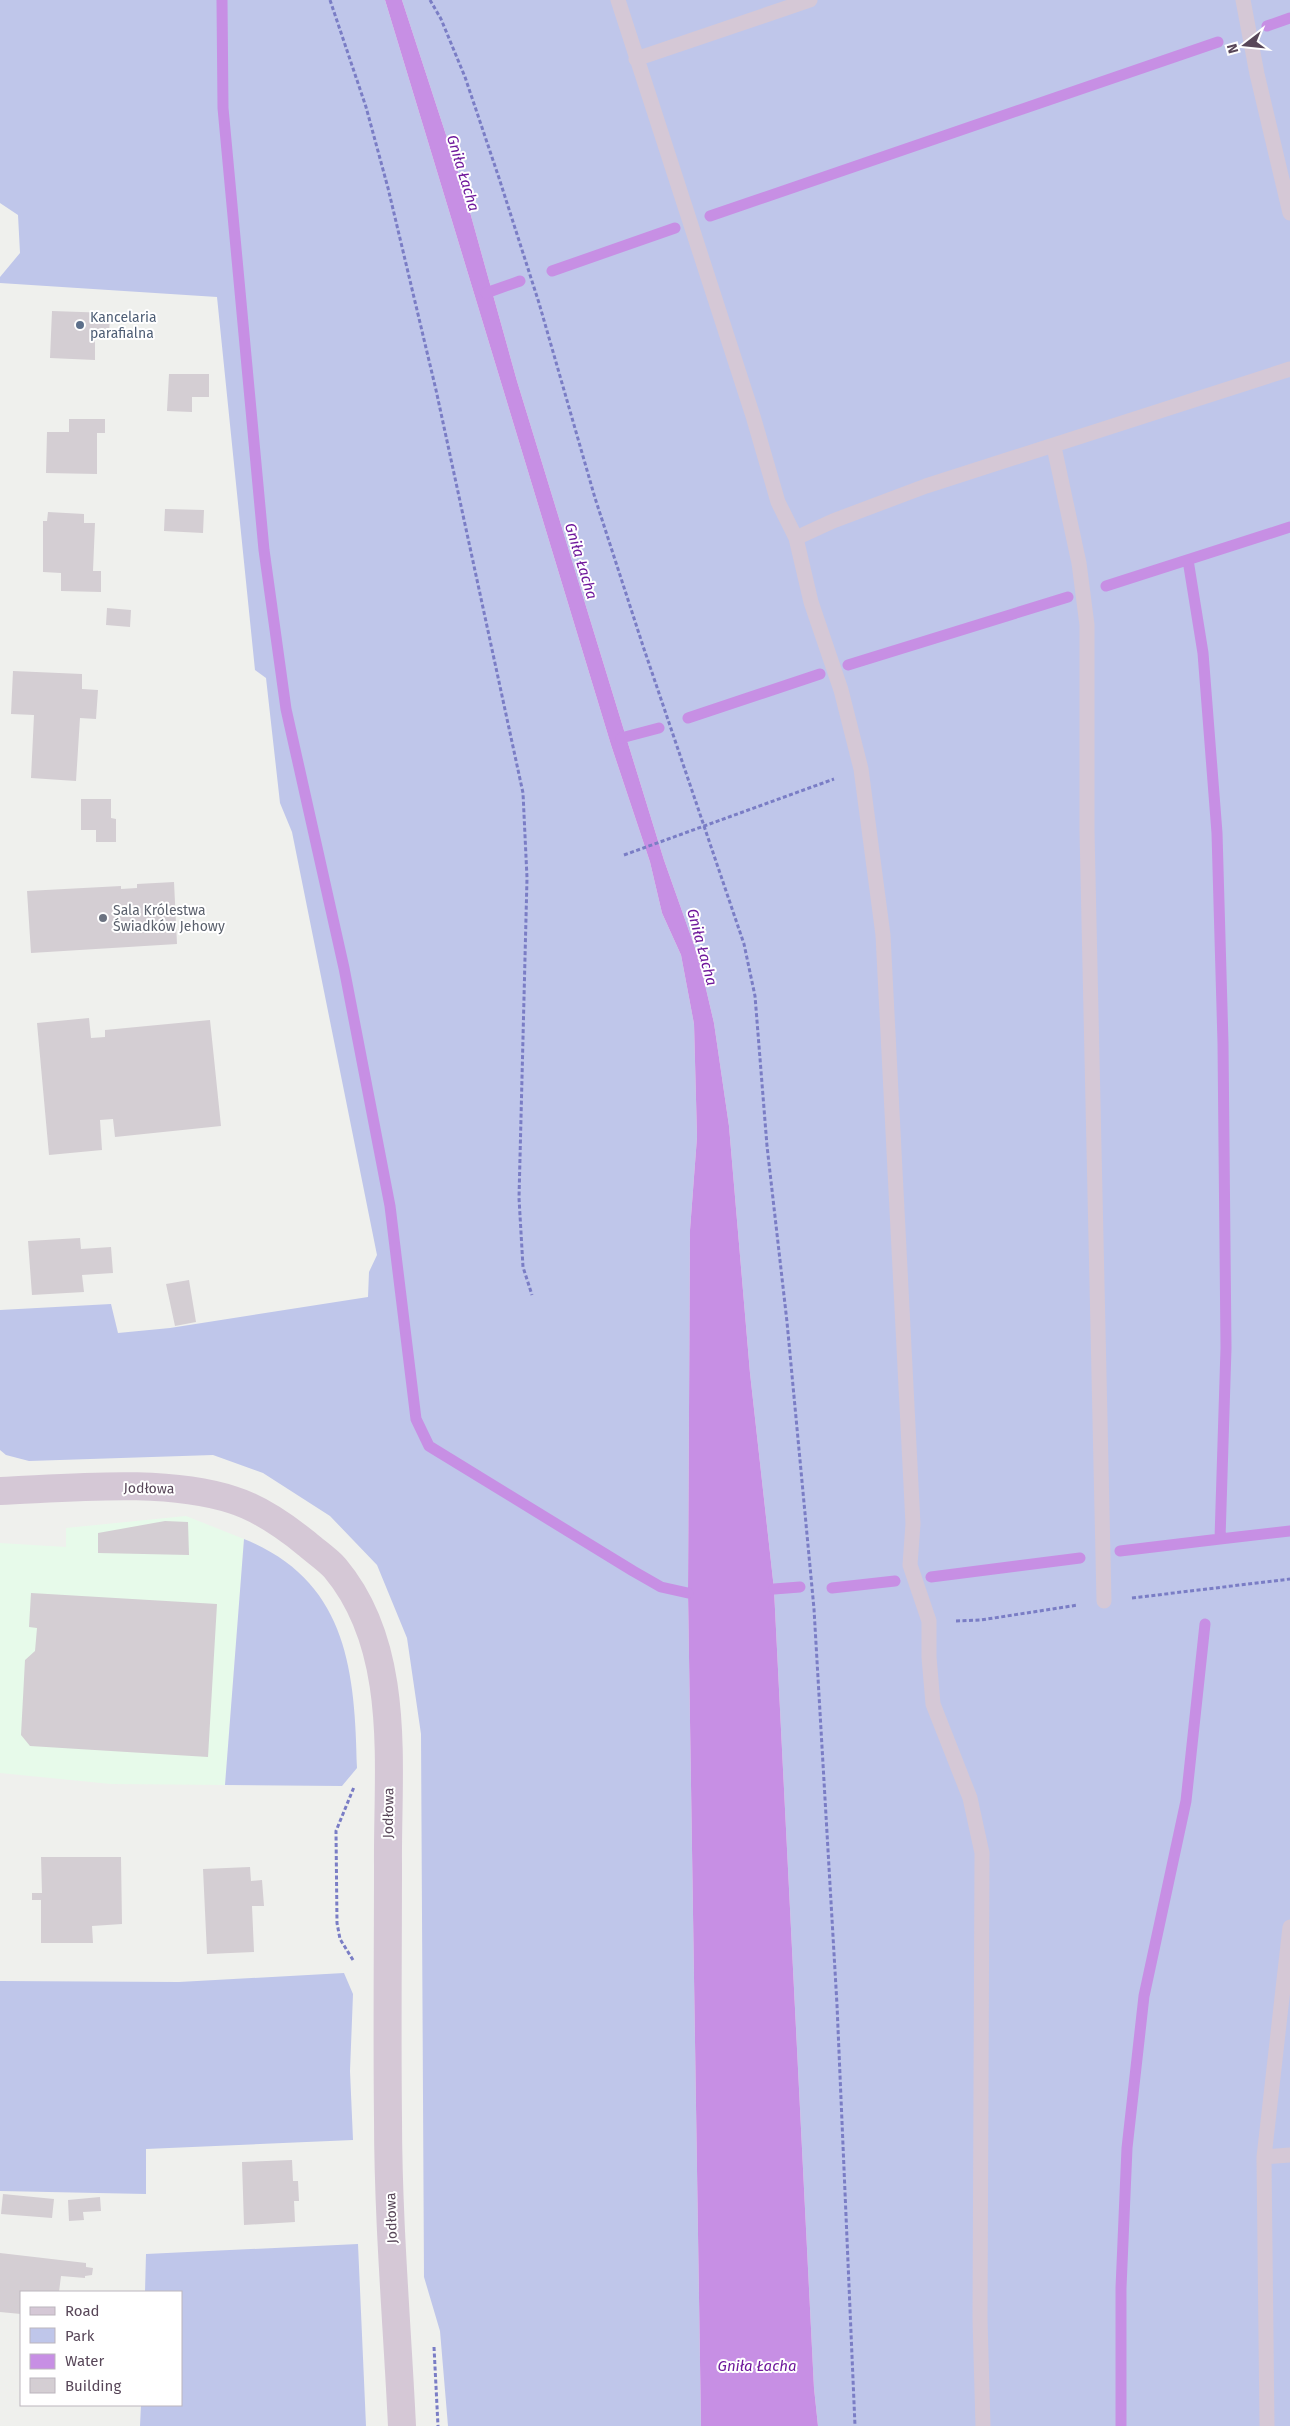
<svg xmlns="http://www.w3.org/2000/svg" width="1290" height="2426" viewBox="0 0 1290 2426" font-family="'Fira Sans',sans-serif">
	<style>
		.commercial { fill: #e7faea }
		.green { fill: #bfc6ea }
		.water { fill: #c78fe4 }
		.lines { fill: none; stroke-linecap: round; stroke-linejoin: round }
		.stream { stroke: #c78fe4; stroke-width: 11 }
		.building { fill: #d4ced3 }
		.path { stroke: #7a7dc5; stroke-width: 3; stroke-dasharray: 4 2.5; stroke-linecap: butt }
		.service { stroke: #d5c8d6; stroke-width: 15 }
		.minor { stroke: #d5c8d6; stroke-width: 28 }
		.service-dot { fill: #5c6f8a; stroke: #fff; stroke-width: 2 }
		.worship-dot { fill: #6b7280; stroke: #fff; stroke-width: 2 }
		.labels { text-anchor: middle; stroke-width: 4; stroke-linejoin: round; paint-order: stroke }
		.service-label { font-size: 14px; fill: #4e5e75; stroke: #fff; text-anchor: start }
		.worship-label { font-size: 14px; fill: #5b616d; stroke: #fff; text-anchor: start }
		.street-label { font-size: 14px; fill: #584759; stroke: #fff }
		.water-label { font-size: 15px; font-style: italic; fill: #6f189b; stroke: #fff }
	</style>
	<rect width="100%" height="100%" fill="#eff0ed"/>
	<path class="commercial" d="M186,1516L244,1539L225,1785L111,1784L0,1773V1543L66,1547V1528Z"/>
	<path class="green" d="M0,0H385L611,745L650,862L662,913L681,955L694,1024L697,1137L690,1230L688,1593L701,2426H448L440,2331L424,2277L421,1734L407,1638L377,1565L330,1516L263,1473L213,1455L29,1461L6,1455L0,1450V1310L111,1304L118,1333L170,1328L368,1297L369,1272L377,1255L292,832L280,803L266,678L255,670L217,297L0,283V277L20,253L18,215L0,203Z
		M402,0H1290V2426H818L814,2388L774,1589L750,1373L729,1126L714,1023L699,959L664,860L623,727L517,381L463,187Z
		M244,1539C347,1581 355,1669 357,1768L342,1786L225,1785Z
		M344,1973L353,1994L350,2071L353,2140L146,2149V2194L0,2191V1981L179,1982Z
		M358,2244L366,2426H140L141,2405H181V2292H145L146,2254Z"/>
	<path class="water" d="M385,0H402L463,187L517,381L623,727L664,860L699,959L714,1023L729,1126L750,1373L774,1589L814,2388L818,2426H701L688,1593L690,1230L697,1137L694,1024L681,955L662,913L650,862L611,745Z"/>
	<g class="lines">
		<path class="stream" d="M222,0L223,108L264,550L286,709L344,968L390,1206L416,1419L429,1446L633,1571L661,1587L688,1593
			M1267,26L1290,18
			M710,216L1218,42
			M552,271L675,228
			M486,293L520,281
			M1106,586L1290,527
			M848,665L1068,597
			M688,718L820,674
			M621,738L659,728
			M1220,1539L1290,1531
			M1120,1551L1220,1539L1226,1348L1223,1043L1217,833L1203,653L1188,560
			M931,1577L1080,1558
			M832,1588L895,1581
			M774,1589L800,1587
			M1121,2426V2288L1127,2148L1144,1996L1186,1801L1205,1624"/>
	</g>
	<path class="building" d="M52,311L110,313L109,336H95V360L50,358Z
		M169,374H209V397H192V412L167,411Z
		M69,419H105V433H97V474L46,473L47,432H69Z
		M165,509L204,510L203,533L164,531Z
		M48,512L84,514V523H95L93,571H101V592L61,591V573L43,572V521H47Z
		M107,608L131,610L130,627L106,625Z
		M13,671L82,674V689L98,690L96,719L80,718L76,781L31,778L34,715L11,714Z
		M81,799H111V818L116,819V842H96V830H81Z
		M174,882L177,944L31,953L27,891L121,886V889L137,888V884Z
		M89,1018L91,1038L105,1037V1030L210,1020L221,1126L115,1137L113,1119L100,1120L102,1150L49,1155L37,1023Z
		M80,1238L81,1249L111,1247L113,1273L82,1275L84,1292L32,1295L28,1241Z
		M189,1280L196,1322L175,1326L166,1284Z
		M165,1521L188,1522L189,1555L98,1553V1533Z
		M31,1593L217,1604L208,1757L30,1746L21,1735L25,1660L35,1651L37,1628L29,1627Z
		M41,1857H121L122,1924L92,1926L93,1943H41V1900H32V1893H42Z
		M250,1867L251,1881L262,1880L264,1906H252L254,1952L207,1954L203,1869Z
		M292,2160L293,2181H298L299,2201H294L295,2222L244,2225L242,2162Z
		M3,2194L54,2199L52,2218L1,2214Z
		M100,2197L101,2211L83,2212L84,2220L69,2221L68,2200Z
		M0,2253L86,2263V2267L93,2268L92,2275L85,2276V2278L61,2276L59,2292H21V2314L0,2312Z"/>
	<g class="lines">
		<path class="path" d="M330,0L366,107L388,188L436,390L523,793L527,878L519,1198L523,1267L532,1295
			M430,0L441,19L465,77L499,178L539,303L595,498L643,646L744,944L755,996L767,1146L787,1322L814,1609L837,2005L855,2426
			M624,855L834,779
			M1132,1598L1290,1579
			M956,1621L981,1620L1078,1605
			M353,1960L340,1939L337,1923L336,1831L354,1787
			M434,2347L438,2426"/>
		<path class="service" d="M618,0L753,416L778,502L796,538L811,602L841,690L861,769L883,935L913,1524L910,1565L929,1621V1657L933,1704L970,1798L982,1853L980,2319L983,2426
			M1243,0L1257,74L1290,213
			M636,59L810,0
			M1054,447L1079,563L1087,625V831L1104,1601
			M796,538L833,521L926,486L1290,369
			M1264,2157L1290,2155
			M1267,2426L1264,2157L1290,1927"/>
		<path class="minor" d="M0,1491C71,1488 165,1478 233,1500C259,1508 286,1527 307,1544C316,1552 327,1559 335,1568C403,1649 387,1768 388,1865C388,1949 387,2034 388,2118C388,2221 397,2323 402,2426"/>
	</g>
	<circle class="service-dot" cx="80" cy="325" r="5"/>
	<circle class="worship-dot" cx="103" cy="918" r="5"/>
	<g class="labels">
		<g class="service-label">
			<text x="90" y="322">Kancelaria<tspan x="90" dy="16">parafialna</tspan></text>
		</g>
		<g class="worship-label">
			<text x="113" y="915">Sala Królestwa<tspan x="113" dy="16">Świadków Jehowy</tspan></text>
		</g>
		<g class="street-label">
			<text transform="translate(149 1488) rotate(1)" y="5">Jodłowa</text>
			<text transform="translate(388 1813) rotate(-89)" y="5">Jodłowa</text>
			<text transform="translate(391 2218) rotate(-92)" y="5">Jodłowa</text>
		</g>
		<g class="water-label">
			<text transform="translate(463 173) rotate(73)" y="5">Gniła Łacha</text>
			<text transform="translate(581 561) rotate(73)" y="5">Gniła Łacha</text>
			<text transform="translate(702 947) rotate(75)" y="5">Gniła Łacha</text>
			<text x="757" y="2371">Gniła Łacha</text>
		</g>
	</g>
	<rect x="20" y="2291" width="162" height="115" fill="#ffffff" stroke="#bcb5bd"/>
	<rect x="30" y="2307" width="25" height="8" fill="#d5c8d6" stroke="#bcb5bd"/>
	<text x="65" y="2316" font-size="15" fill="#584759">Road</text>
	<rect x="30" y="2328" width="25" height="15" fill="#bfc6ea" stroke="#bcb5bd"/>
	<text x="65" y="2341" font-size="15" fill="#584759">Park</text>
	<rect x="30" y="2354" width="25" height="15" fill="#c78fe4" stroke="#bcb5bd"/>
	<text x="65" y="2366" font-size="15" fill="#584759">Water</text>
	<rect x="30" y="2378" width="25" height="15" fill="#d4ced3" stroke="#bcb5bd"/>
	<text x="65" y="2391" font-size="15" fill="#584759">Building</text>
	<g transform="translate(1245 45) rotate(254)" stroke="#ffffff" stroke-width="4" paint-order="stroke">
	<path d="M0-4L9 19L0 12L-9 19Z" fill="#584759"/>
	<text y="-8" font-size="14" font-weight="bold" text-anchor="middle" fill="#584759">N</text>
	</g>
</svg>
